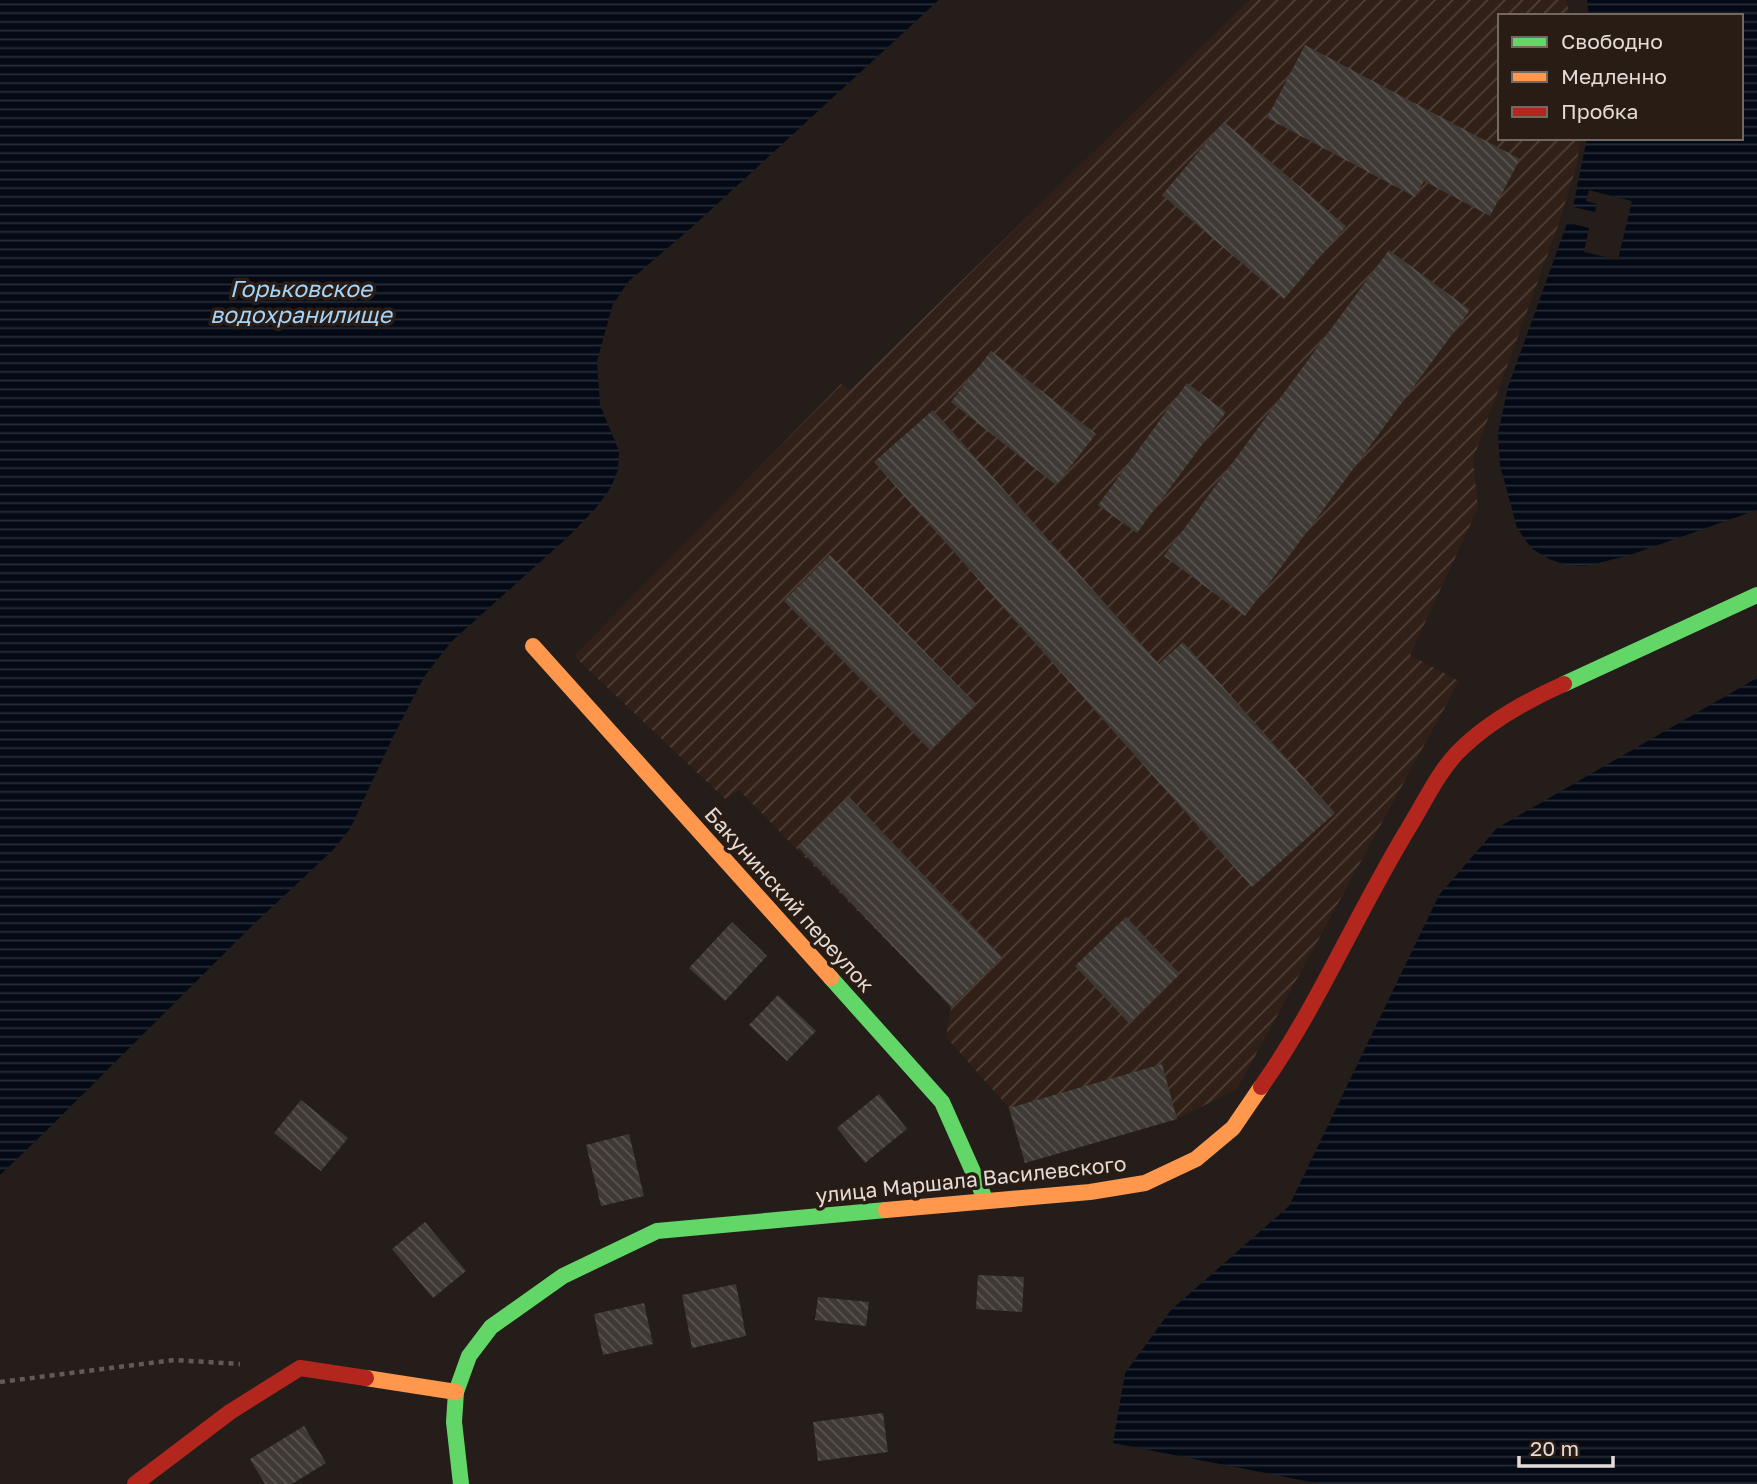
<svg xmlns="http://www.w3.org/2000/svg" width="1757" height="1484" viewBox="0 0 1757 1484" font-family="'Golos Text',sans-serif">
	<style>
		.industrial { fill: url(#industrial-furrows) }
		.water { fill: url(#water-rules) }
		.pier { fill: #241d1a }
		.building { fill: url(#building-back-hatch) }
		.lines { fill: none; stroke-linecap: round; stroke-linejoin: round }
		.path { stroke: #645955; stroke-width: 4.5; stroke-dasharray: 5 5; stroke-linecap: butt }
		.fast { stroke: #63d668; stroke-width: 16 }
		.slow { stroke: #ff974d; stroke-width: 16 }
		.jam { stroke: #b3261e; stroke-width: 16 }
		.labels { text-anchor: middle; stroke-width: 7; stroke-linejoin: round; paint-order: stroke }
		.street-label { font-size: 21px; fill: #e4dbd7; stroke: #291c15 }
		.water-label { font-size: 23px; font-style: italic; fill: #a3d4fc; stroke: #291c15 }
	</style>
	<defs>
		<pattern id="industrial-furrows" width="10" height="10" patternUnits="userSpaceOnUse" patternTransform="scale(1.75)"><rect width="10" height="10" fill="#312017"/><path d="M-1 1l2-2M0 10L10 0M9 11l2-2" fill="none" stroke="#4f4038"/></pattern>
		<pattern id="water-rules" width="6" height="5" patternUnits="userSpaceOnUse" patternTransform="scale(1.75)"><rect width="6" height="5" fill="#030a15"/><path d="M0 2.5h6" fill="none" stroke="#282d36"/></pattern>
		<pattern id="building-back-hatch" width="6" height="6" patternUnits="userSpaceOnUse" patternTransform="scale(1.75)"><rect width="6" height="6" fill="#3f3936"/><path d="M-1 5l2 2M0 0l6 6M5-1l2 2" fill="none" stroke="#5b5552"/></pattern>
	</defs>
	<rect width="100%" height="100%" fill="#241d1a"/>
	<path class="industrial" d="M1249,0H1566L1570,16H1500V138H1580L1577,164L1558,226L1473,460L1478,508L1410,655L1459,681L1237,1089L1177,1119L1025,1163L1009,1108L946,1037L951,1007L739,790L725,799L574,656L841,384L850,390Z"/>
	<path class="water" d="M0,0H939L690,229L629,281L613,304L597,361L600,405L619,451L618,470L611,487L596,508L568,537L451,642L424,677L393,737L350,829L332,851L253,925L41,1136L0,1175Z
		M1587,0H1757V510L1627,556L1586,566L1566,565L1549,559L1531,548L1517,528L1500,465L1498,433L1508,387L1573,207L1587,138H1741V16H1589Z
		M1757,678V1484H1321L1113,1443L1125,1373L1171,1310L1289,1206L1439,895L1497,828Z"/>
	<path class="pier" d="M1589,190L1632,201L1618,260L1584,252L1589,228L1565,222L1570,206L1595,212L1597,204L1586,201Z"/>
	<path class="building" d="M1305,45L1520,159L1490,216L1424,181L1415,197L1267,118Z
		M1224,122L1346,226L1284,299L1162,195Z
		M1389,250L1470,310L1245,616L1164,556Z
		M991,351L1096,434L1056,485L951,402Z
		M1187,383L1226,412L1137,533L1098,505Z
		M933,410L1159,664L1183,642L1335,813L1252,887L874,462Z
		M830,555L976,704L930,750L784,601Z
		M849,797L1002,957L951,1007L798,847Z
		M1126,917L1180,974L1129,1023L1075,966Z
		M732,922L767,956L725,1001L689,968Z
		M778,995L816,1031L787,1061L749,1025Z
		M1162,1064L1177,1119L1025,1163L1009,1108Z
		M879,1094L907,1129L865,1163L837,1128Z
		M301,1100L348,1138L321,1171L274,1133Z
		M629,1134L644,1196L601,1206L586,1145Z
		M425,1222L466,1271L433,1298L392,1249Z
		M978,1275L1024,1277L1022,1312L976,1309Z
		M736,1284L746,1336L692,1348L682,1295Z
		M818,1297L869,1302L866,1326L815,1320Z
		M644,1303L653,1344L603,1355L594,1314Z
		M883,1413L888,1452L818,1461L813,1422Z
		M304,1426L326,1463L292,1484H265L250,1459Z"/>
	<g class="lines">
		<path class="path" d="M0,1382L174,1360L240,1364"/>
		<path class="fast" d="M1564,684L1757,595
			M831,978L942,1102L986,1201
			M461,1484L454,1422L456,1392L469,1356L491,1327L563,1276L657,1231L886,1210"/>
		<path class="slow" d="M533,646L831,978
			M886,1210L1090,1192L1145,1183L1196,1159L1233,1128L1261,1087
			M366,1378L456,1392"/>
		<path class="jam" d="M1261,1087C1319,1005 1358,910 1411,824C1426,799 1440,769 1461,749C1489,722 1528,700 1564,684
			M135,1484L230,1412L300,1368L366,1378"/>
	</g>
	<g class="labels">
		<g class="street-label">
			<text transform="translate(789 900) rotate(48)" y="7">Бакунинский переулок</text>
			<text transform="translate(971 1180) rotate(-6)" y="7">улица Маршала Василевского</text>
		</g>
		<g class="water-label">
			<text x="301" y="297">Горьковское<tspan x="301" dy="26">водохранилище</tspan></text>
		</g>
	</g>
	<rect x="1498" y="14" width="245" height="126" fill="#291c15" stroke="#746863" stroke-width="2"/>
	<rect x="1512" y="37" width="35" height="10" fill="#63d668" stroke="#746863" stroke-width="2"/>
	<text x="1561" y="49" font-size="21" fill="#e4dbd7">Свободно</text>
	<rect x="1512" y="72" width="35" height="10" fill="#ff974d" stroke="#746863" stroke-width="2"/>
	<text x="1561" y="84" font-size="21" fill="#e4dbd7">Медленно</text>
	<rect x="1512" y="107" width="35" height="10" fill="#b3261e" stroke="#746863" stroke-width="2"/>
	<text x="1561" y="119" font-size="21" fill="#e4dbd7">Пробка</text>
	<path d="M1519 1456v10h94v-10" fill="none" stroke="#e4dbd7" stroke-width="3.5"/>
	<text x="1530" y="1456" font-size="21" fill="#e4dbd7" stroke="#291c15" stroke-width="5" paint-order="stroke">20 m</text>
</svg>
